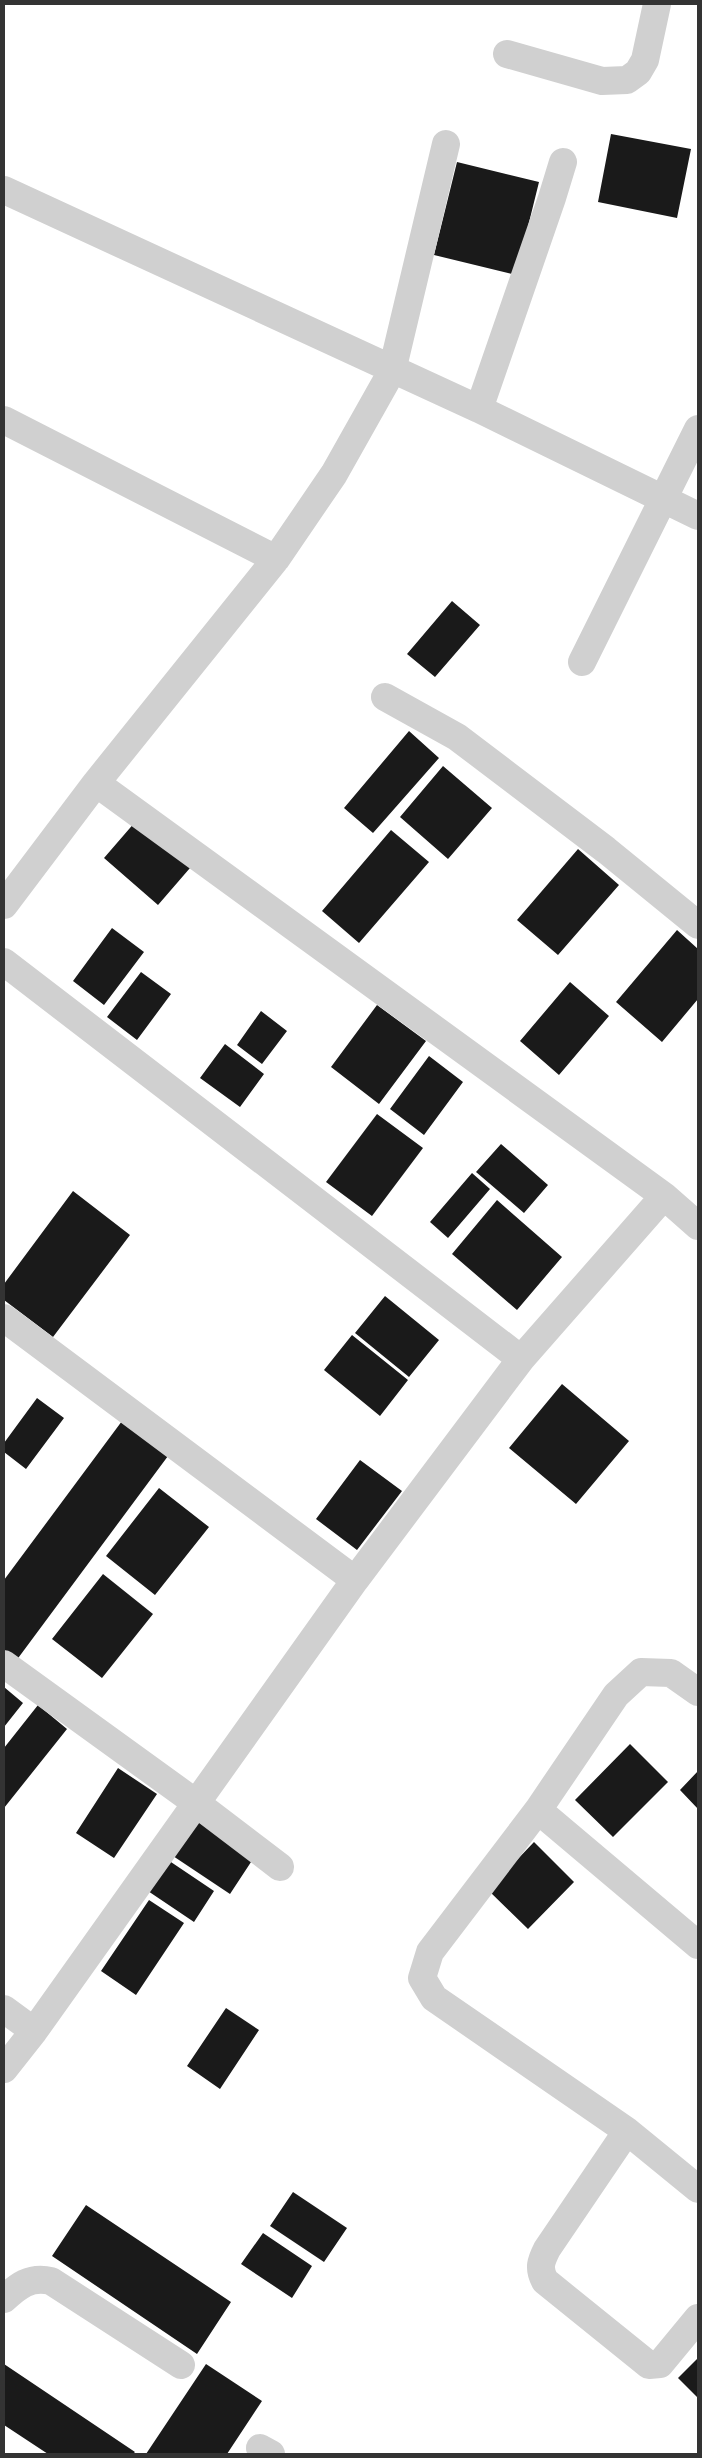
<svg xmlns="http://www.w3.org/2000/svg" width="702" height="2458" viewBox="0 0 702 2458" font-family="Roboto,sans-serif">
	<style>
		.building { fill: #1a1a1a }
		.lines { fill: none; stroke-linecap: round; stroke-linejoin: round }
		.minor { stroke: #d0d0d0; stroke-width: 28 }
	</style>
	<rect width="100%" height="100%" fill="#fff"/>
	<path class="building" d="M611,134L691,149L677,218L598,202Z
		M457,162L539,182L516,275L434,255Z
		M452,601L480,625L435,677L407,654Z
		M409,731L439,758L373,833L344,808Z
		M443,766L492,808L448,859L400,817Z
		M136,821L190,868L158,905L104,858Z
		M391,830L429,862L359,943L322,911Z
		M578,849L619,885L558,955L517,920Z
		M112,928L144,952L104,1005L73,981Z
		M677,930L698,949V999L662,1042L616,1002Z
		M141,972L171,994L137,1040L107,1017Z
		M570,982L609,1016L559,1075L520,1041Z
		M377,1005L426,1041L379,1104L331,1067Z
		M261,1011L287,1031L262,1064L237,1045Z
		M225,1044L264,1074L240,1107L200,1078Z
		M429,1056L463,1082L424,1135L390,1109Z
		M377,1114L423,1148L372,1216L326,1182Z
		M501,1144L548,1185L524,1213L476,1172Z
		M472,1173L490,1189L448,1238L430,1222Z
		M73,1191L130,1235L53,1337L4,1300V1284Z
		M497,1200L562,1257L517,1310L452,1254Z
		M385,1296L439,1340L409,1377L355,1333Z
		M352,1335L408,1380L380,1416L324,1370Z
		M562,1384L629,1441L576,1504L509,1448Z
		M37,1398L64,1418L26,1469L4,1452V1443Z
		M122,1421L168,1456L13,1665L4,1658V1580Z
		M360,1460L402,1491L357,1550L316,1519Z
		M159,1488L209,1527L155,1595L106,1556Z
		M103,1574L153,1614L102,1678L52,1639Z
		M4,1687L23,1703L4,1727Z
		M38,1705L67,1729L4,1808V1748Z
		M630,1744L668,1782L613,1837L575,1800Z
		M118,1768L157,1794L114,1858L76,1833Z
		M698,1771V1809L680,1790Z
		M197,1821L253,1859L230,1894L173,1856Z
		M534,1842L574,1882L528,1929L488,1890Z
		M162,1856L214,1891L194,1922L142,1887Z
		M149,1900L184,1923L136,1995L101,1971Z
		M226,2008L259,2030L220,2089L187,2066Z
		M293,2192L347,2228L324,2262L270,2226Z
		M86,2205L231,2302L197,2354L52,2256Z
		M263,2233L312,2266L292,2298L241,2264Z
		M698,2358V2398L678,2378Z
		M4,2364L135,2452L133,2454H48L4,2425Z
		M206,2364L262,2401L227,2454H146Z"/>
	<g class="lines">
		<path class="minor" d="M507,54L602,81L627,80L638,72L645,60L657,4
			M4,190L479,409L698,516
			M479,409L552,198L563,162
			M4,420L276,559
			M582,662L698,429
			M385,697L457,737L606,850L698,925
			M96,783L664,1196L698,1226
			M4,905L96,783L276,559L334,474L392,371L446,144
			M4,962L521,1359
			M4,1318L355,1580
			M4,1664L196,1803L280,1867
			M698,1692L671,1673L641,1672L616,1695L538,1810L430,1952L422,1978L434,1998L627,2131L698,2189
			M538,1810L698,1945
			M4,2009L34,2031
			M4,2069L34,2031L355,1580L521,1359L664,1196
			M627,2131L547,2249C541,2261 538,2268 545,2281L649,2365L660,2364L698,2318
			M4,2299C18,2286 30,2276 51,2281L181,2365
			M260,2448L271,2454"/>
	</g>
	<rect width="702" height="2458" fill="none" stroke="#333333" stroke-width="10"/>
</svg>
